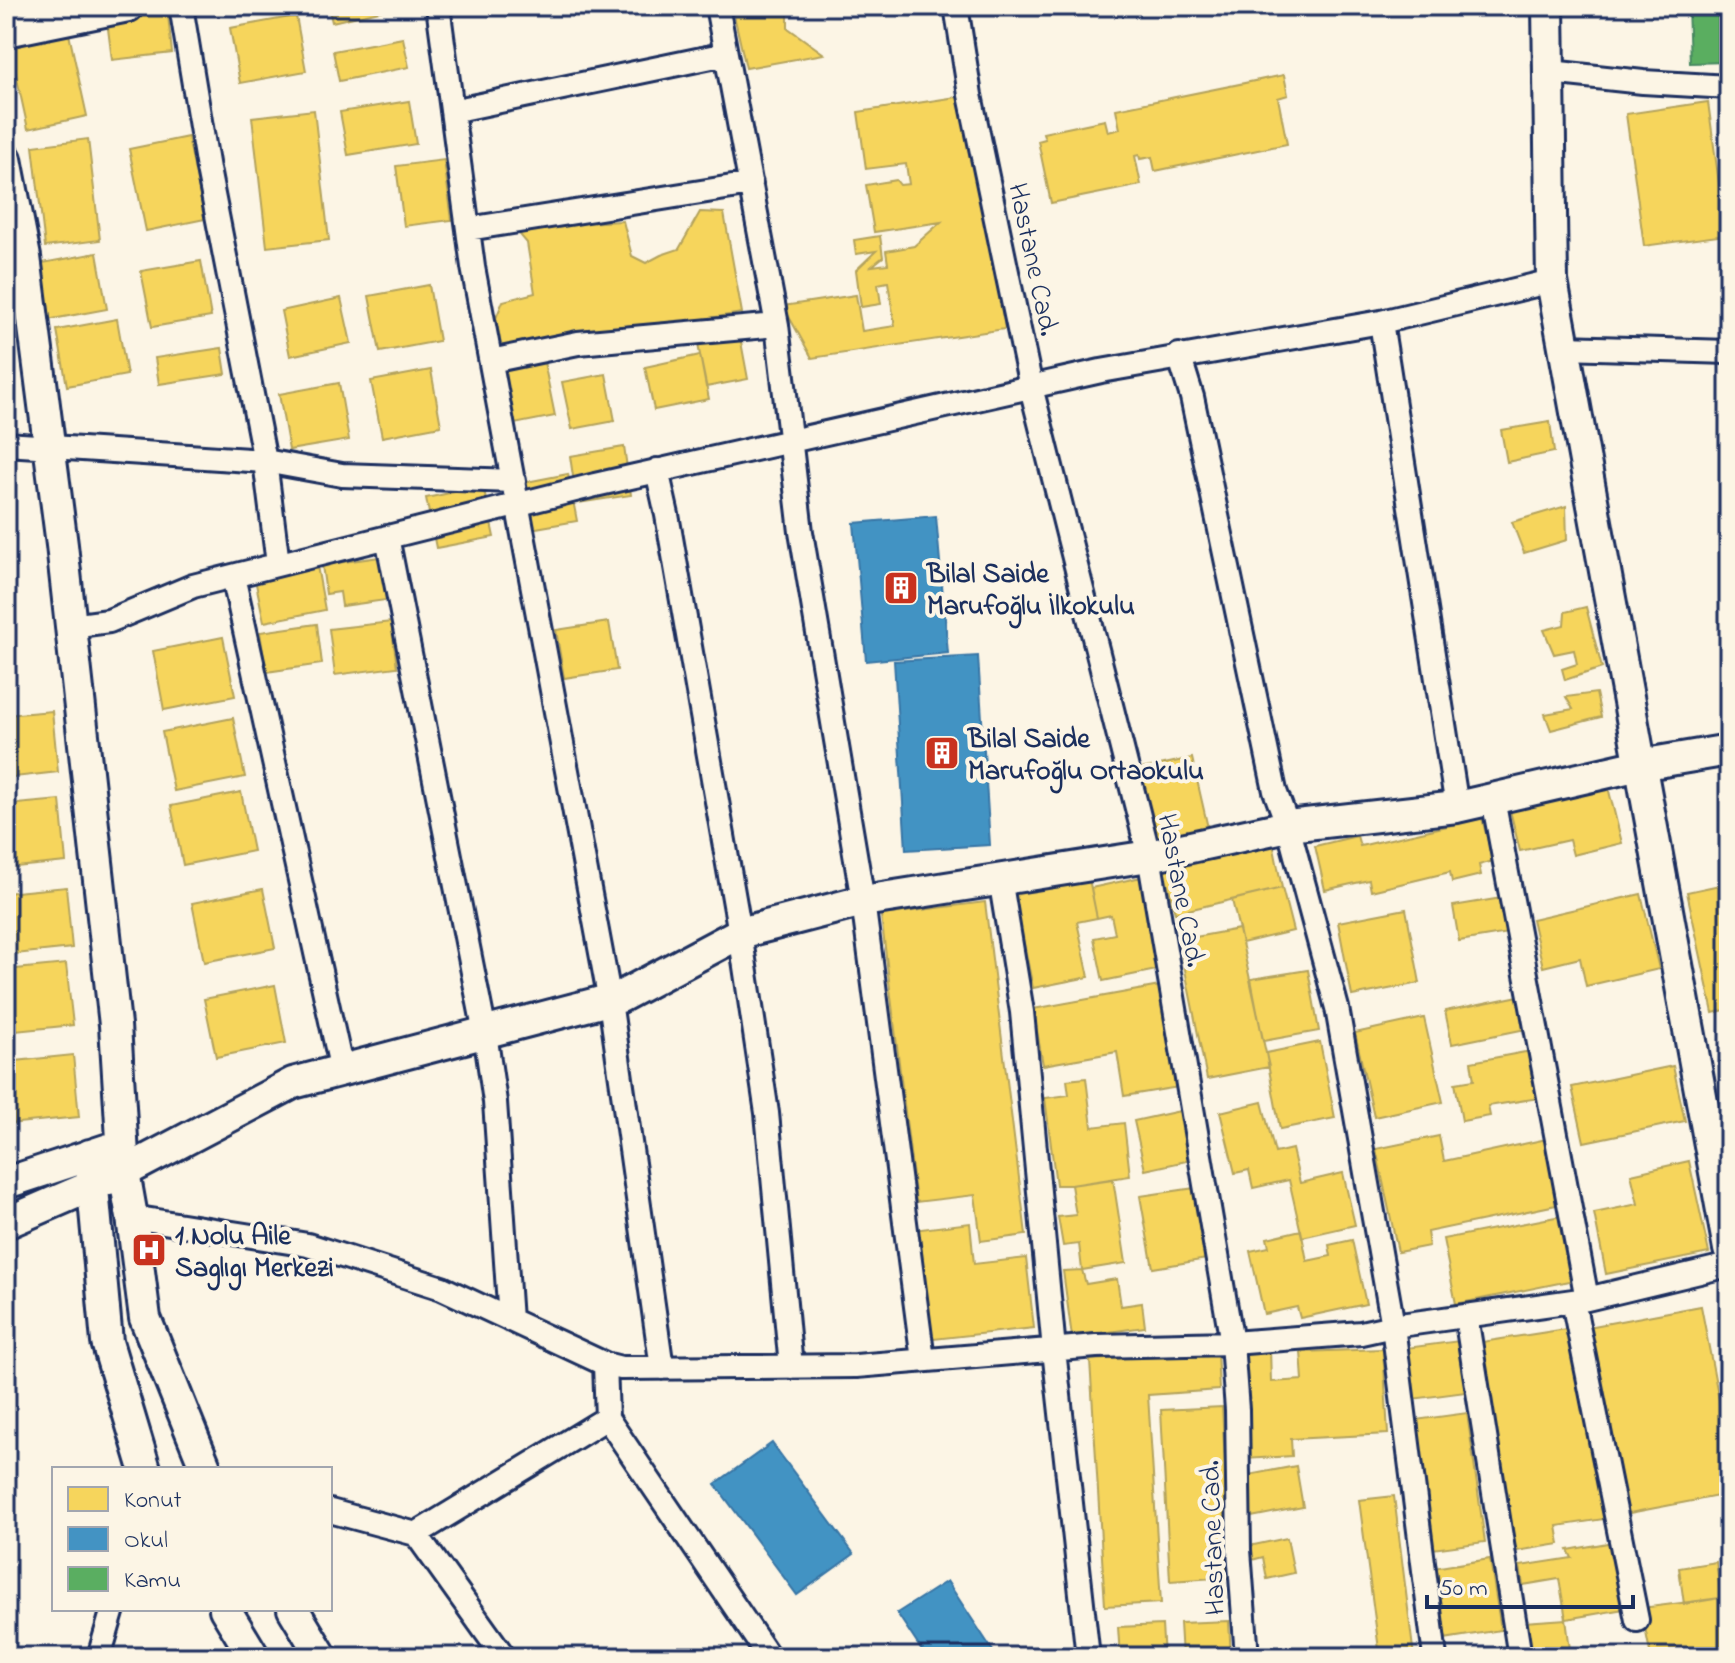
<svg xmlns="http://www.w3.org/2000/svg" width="1735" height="1663" viewBox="0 0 1735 1663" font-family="'Indie Flower',sans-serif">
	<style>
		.homes { fill: #f6d55c; stroke: #b4a35d; stroke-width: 2 }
		.schools { fill: #4393c3; stroke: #3775a5; stroke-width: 2 }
		.public { fill: #5aae61; stroke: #478860; stroke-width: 2 }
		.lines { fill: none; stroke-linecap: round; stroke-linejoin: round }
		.street-casing { stroke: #1b2f5e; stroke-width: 28 }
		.secondary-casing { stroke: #1b2f5e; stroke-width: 36 }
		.street { stroke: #fcf5e5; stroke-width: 22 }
		.secondary { stroke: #fcf5e5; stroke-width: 30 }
		.labels { text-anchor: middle; stroke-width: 8; stroke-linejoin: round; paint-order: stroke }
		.street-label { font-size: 28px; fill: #1b2f5e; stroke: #fcf5e5 }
		.poi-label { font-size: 28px; font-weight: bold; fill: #1b2f5e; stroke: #fcf5e5; text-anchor: start }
	</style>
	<rect width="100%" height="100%" fill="#fcf5e5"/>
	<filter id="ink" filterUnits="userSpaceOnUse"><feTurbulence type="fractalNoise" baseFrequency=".0125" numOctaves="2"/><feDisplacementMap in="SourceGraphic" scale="16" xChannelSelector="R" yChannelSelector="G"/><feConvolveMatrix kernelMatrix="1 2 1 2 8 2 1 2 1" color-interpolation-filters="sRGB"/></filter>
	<g filter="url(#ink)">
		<path class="homes" d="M167,6L172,53L112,60L106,13Z
			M328,6H387L388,9L332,22Z
			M732,6H788V28L824,54L746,68Z
			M296,16L306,71L240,83L230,28Z
			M69,34L87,116L28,129L10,47Z
			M403,38L409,67L339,81L333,51Z
			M1284,75L1288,95L1278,98L1287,144L1155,171L1152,157L1140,159L1139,155L1135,156L1141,185L1051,203L1038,141L1045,139L1043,133L1105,120L1108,132L1120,129L1116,109Z
			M970,95L1005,329L812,358L783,306L856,295L862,331L895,326L888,282L878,284L881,304L861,307L856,270L876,251L856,254L854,240L880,236L883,257L872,266L888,264L886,251L914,246L941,222L874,232L866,185L896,180L900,185L909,184L906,164L866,169L858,112Z
			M409,101L416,144L348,155L340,112Z
			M1708,102L1726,235L1644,246L1626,114Z
			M314,110L329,240L267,247L252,117Z
			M188,137L205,219L146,231L129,149Z
			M88,139L100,240L45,247L33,146Z
			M444,160L452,220L404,226L396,166Z
			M700,212L724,213L742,313L502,350L496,318L503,301L535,293L527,243L510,223L539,225L623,221L632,256L646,263L661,255L679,249Z
			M97,253L107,309L47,320L37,264Z
			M201,261L211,317L152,327L141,271Z
			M429,285L439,341L380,352L369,296Z
			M341,298L351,343L290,356L281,311Z
			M117,319L127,375L67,386L57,330Z
			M739,331L748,379L706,387L697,339Z
			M222,348L226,374L159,384L155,358Z
			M700,355L709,399L654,410L645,367Z
			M543,357L555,416L494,428L482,369Z
			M431,370L441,426L382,437L371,381Z
			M606,374L615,421L572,429L562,382Z
			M339,383L349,440L289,450L279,394Z
			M1550,422L1554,452L1507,462L1501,430Z
			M624,447L631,495L577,503L570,456Z
			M568,474L577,521L530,529L521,483Z
			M483,486L494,537L436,548L426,498Z
			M1566,506L1567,540L1524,553L1512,522Z
			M380,557L386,600L342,606L340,592L326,594L322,565Z
			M317,566L325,610L264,622L255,579Z
			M1586,607L1602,668L1565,680L1562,669L1577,664L1574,650L1554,654L1544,630L1564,625L1565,612Z
			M391,622L397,667L335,675L329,629Z
			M609,622L617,670L564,678L556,630Z
			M317,624L322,664L266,672L260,632Z
			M223,637L235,696L164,710L153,651Z
			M1596,693L1601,717L1551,730L1545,714L1573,709L1566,697Z
			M52,711L58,772L6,778V715Z
			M233,718L245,777L174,791L162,732Z
			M1192,758L1208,828L1153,840L1137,770Z
			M1606,779L1622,843L1573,855L1569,840L1520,851L1508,802Z
			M241,792L253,851L183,865L171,806Z
			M60,800L66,862L6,868V805Z
			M1482,818L1493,861L1479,865L1481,875L1452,882L1450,872L1371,891L1369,880L1325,890L1315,846L1357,836L1360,846Z
			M1272,838L1282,888L1175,913L1163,865Z
			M1087,869L1097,918L1077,922L1089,977L1033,988L1012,885Z
			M1146,876L1166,968L1103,981L1094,938L1115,934L1111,915L1097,918L1091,888Z
			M1729,883V1009L1713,1013L1687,892Z
			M66,887L72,948L6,955V893Z
			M1282,888L1293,931L1242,943L1232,900Z
			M263,889L275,948L204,962L192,903Z
			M1641,894L1659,969L1586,986L1580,958L1543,967L1532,919Z
			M1502,898L1508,933L1459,941L1453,906Z
			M985,902L1026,1235L981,1241L975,1195L916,1202L881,915Z
			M1406,909L1420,983L1352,996L1338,922Z
			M1239,929L1269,1067L1207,1079L1179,940Z
			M66,964L73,1025L6,1032V970Z
			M1308,970L1319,1031L1263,1041L1251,979Z
			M275,985L286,1043L216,1057L204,999Z
			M1160,986L1179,1087L1124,1096L1117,1052L1043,1065L1033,1009Z
			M1519,996L1526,1029L1452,1044L1445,1011Z
			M1424,1018L1443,1102L1374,1117L1355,1033Z
			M1320,1042L1335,1118L1280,1129L1266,1053Z
			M1531,1051L1539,1098L1488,1106L1490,1116L1462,1121L1455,1083L1474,1080L1471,1062Z
			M73,1055L79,1117L8,1124L6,1062Z
			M1673,1066L1685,1121L1584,1142L1572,1087Z
			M1086,1078L1092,1127L1124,1123L1130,1176L1071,1185H1056L1045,1098L1069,1095L1067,1080Z
			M1262,1102L1275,1153L1292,1149L1300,1183L1343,1173L1355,1225L1302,1237L1289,1180L1253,1188L1249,1170L1235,1173L1220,1112Z
			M1180,1111L1191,1160L1145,1170L1134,1121Z
			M1439,1136L1444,1161L1547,1139L1561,1204L1427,1232L1429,1246L1398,1252L1376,1149Z
			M1689,1161L1709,1253L1606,1274L1594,1213L1638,1204L1631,1174Z
			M1113,1179L1126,1263L1082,1270L1079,1244L1063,1246L1058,1217L1076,1215L1071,1185Z
			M1195,1188L1207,1259L1153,1268L1140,1196Z
			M1561,1216L1574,1280L1456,1304L1443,1239Z
			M970,1223L974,1264L1026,1258L1034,1328L925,1340L912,1230Z
			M1301,1230L1307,1261L1331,1256L1329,1245L1352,1240L1366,1304L1300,1318L1297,1307L1264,1314L1250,1251L1269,1247L1267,1238Z
			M1082,1270L1086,1284L1117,1279L1121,1306L1142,1303L1145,1327L1072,1337L1063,1271Z
			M1701,1306L1729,1452V1494L1624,1514L1588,1327Z
			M1573,1328L1604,1519L1557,1526L1560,1544L1516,1551L1482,1342Z
			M1459,1341L1466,1392L1413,1399L1406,1348Z
			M1270,1349L1271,1382L1303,1380L1301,1352L1383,1349L1388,1434L1291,1439L1292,1456L1245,1459L1240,1351Z
			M1217,1352L1219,1390L1148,1395L1161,1603L1105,1606L1090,1360Z
			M1222,1407L1231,1577L1170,1581L1161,1410Z
			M1467,1413L1485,1542L1433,1549L1415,1420Z
			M1296,1466L1303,1507L1246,1518L1238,1477Z
			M1394,1496L1414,1657H1380L1359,1500Z
			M1287,1538L1294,1573L1267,1579L1263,1557L1252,1560L1249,1546Z
			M1619,1541L1630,1608L1566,1619L1559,1579L1523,1585L1520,1566L1572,1558L1568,1550Z
			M1490,1559L1501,1630L1444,1639L1433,1568Z
			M1716,1562L1721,1598L1684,1604L1679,1568Z
			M1729,1597V1655L1651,1657L1641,1608Z
			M1566,1619L1571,1657H1542L1540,1648L1527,1650L1524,1622Z
			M1229,1621L1231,1657H1182L1180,1623Z
			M1162,1625L1164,1657H1120L1118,1627Z
			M1279,1648L1281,1657H1257L1256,1652Z"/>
		<path class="schools" d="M936,516L948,653L866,661L854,523Z
			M978,656L990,845L906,850L894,661Z
			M772,1443L854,1554L797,1595L715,1484Z
			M947,1581L997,1657H926L897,1613Z"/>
		<path class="public" d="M1688,6H1729V62L1690,63Z"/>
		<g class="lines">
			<g class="street-casing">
				<path id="street" d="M181,6L208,169L265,461L278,564
					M438,6L473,267L610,1001L662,1368
					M717,6L777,325L801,532L863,901L923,1360
					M956,6L970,95L1031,387L1149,856L1232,1343L1237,1410L1239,1550L1247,1657
					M1550,72L1643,82L1729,87
					M452,111L726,54
					M468,229L751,184
					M1381,322L1457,807
					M1564,347L1729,352
					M1179,355L1192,397L1275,791L1288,826L1337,1008L1393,1326L1435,1657
					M491,361L578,343L777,325
					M6,444L265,461L342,475L514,481
					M657,470L667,515L740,933L767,1113L791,1367
					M387,537L485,1033L495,1102L510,1320
					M233,576L342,1071
					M71,626L109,621L193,586L595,485L1101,371L1381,322L1552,281
					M1493,799L1587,1299
					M1000,878L1022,1012L1054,1350L1088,1657
					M132,1217L308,1245L442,1288L605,1364L621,1368L856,1366L1096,1346L1232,1343L1361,1333L1393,1326L1587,1299L1729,1265
					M1573,1301L1637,1620
					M1466,1316L1520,1657
					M605,1364L607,1418L769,1657
					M330,1511L416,1534L607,1418
					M416,1534L504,1657
					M99,1657L113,1609"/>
			</g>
			<g class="secondary-casing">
				<path id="secondary" d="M1548,6L1552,281L1729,1249
					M6,31L128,6
					M6,159L25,257L62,545L115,1025L124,1172L132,1217L145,1318L206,1469
					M90,1155L107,1342L145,1469
					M6,1183L109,1149
					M6,1223L124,1172L293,1083L620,997L740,933L863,901L1149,856L1288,826L1457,807L1640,765L1729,750
					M225,1609L254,1657
					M293,1609L322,1657"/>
			</g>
			<use href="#street" class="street"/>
			<use href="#secondary" class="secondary"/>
		</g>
	</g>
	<defs>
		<g id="building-square" transform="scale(1.8)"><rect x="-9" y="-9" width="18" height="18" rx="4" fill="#c8321e" stroke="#fcf5e5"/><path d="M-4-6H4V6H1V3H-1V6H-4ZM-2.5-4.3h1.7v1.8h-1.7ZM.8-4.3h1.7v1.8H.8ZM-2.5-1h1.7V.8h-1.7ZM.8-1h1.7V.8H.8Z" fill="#fff"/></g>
		<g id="hospital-square" transform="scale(1.8)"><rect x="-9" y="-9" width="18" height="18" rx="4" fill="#c8321e" stroke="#fcf5e5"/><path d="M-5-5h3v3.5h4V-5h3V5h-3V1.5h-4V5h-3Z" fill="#fff"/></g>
	</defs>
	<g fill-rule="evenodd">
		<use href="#building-square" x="901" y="588"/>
		<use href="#building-square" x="942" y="753"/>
		<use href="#hospital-square" x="149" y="1250"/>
	</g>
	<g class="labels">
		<g class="street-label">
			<text transform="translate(1035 259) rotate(78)" y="10">Hastane Cad.</text>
			<text transform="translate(1183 890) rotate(79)" y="10">Hastane Cad.</text>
			<text transform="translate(1211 1538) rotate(-92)" y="10">Hastane Cad.</text>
		</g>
		<g class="poi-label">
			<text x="927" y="582">Bilal Saide<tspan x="927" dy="32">Marufoğlu İlkokulu</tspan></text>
			<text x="968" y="747">Bilal Saide<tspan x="968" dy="32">Marufoğlu Ortaokulu</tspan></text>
			<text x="175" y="1244">1 Nolu Aile<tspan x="175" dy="32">Saglıgı Merkezi</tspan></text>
		</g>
	</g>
	<rect width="1735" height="1663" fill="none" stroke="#fcf5e5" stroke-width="32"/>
	<rect x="16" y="16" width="1703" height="1631" fill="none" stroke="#1b2f5e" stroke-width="3" filter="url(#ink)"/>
	<rect x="52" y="1467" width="280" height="144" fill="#fcf5e5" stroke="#a2a6af" stroke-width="2"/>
	<rect x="68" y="1487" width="40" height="24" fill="#f6d55c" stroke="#a2a6af" stroke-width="2"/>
	<text x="124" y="1507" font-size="24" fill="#1b2f5e">Konut</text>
	<rect x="68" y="1527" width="40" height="24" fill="#4393c3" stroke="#a2a6af" stroke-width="2"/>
	<text x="124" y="1547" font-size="24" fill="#1b2f5e">Okul</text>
	<rect x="68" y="1567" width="40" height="24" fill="#5aae61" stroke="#a2a6af" stroke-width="2"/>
	<text x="124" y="1587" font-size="24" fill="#1b2f5e">Kamu</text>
	<path d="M1427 1595v12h206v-12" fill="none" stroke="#1b2f5e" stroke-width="4"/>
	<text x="1439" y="1595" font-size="24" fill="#1b2f5e" stroke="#fcf5e5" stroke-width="6" paint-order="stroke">50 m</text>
</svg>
